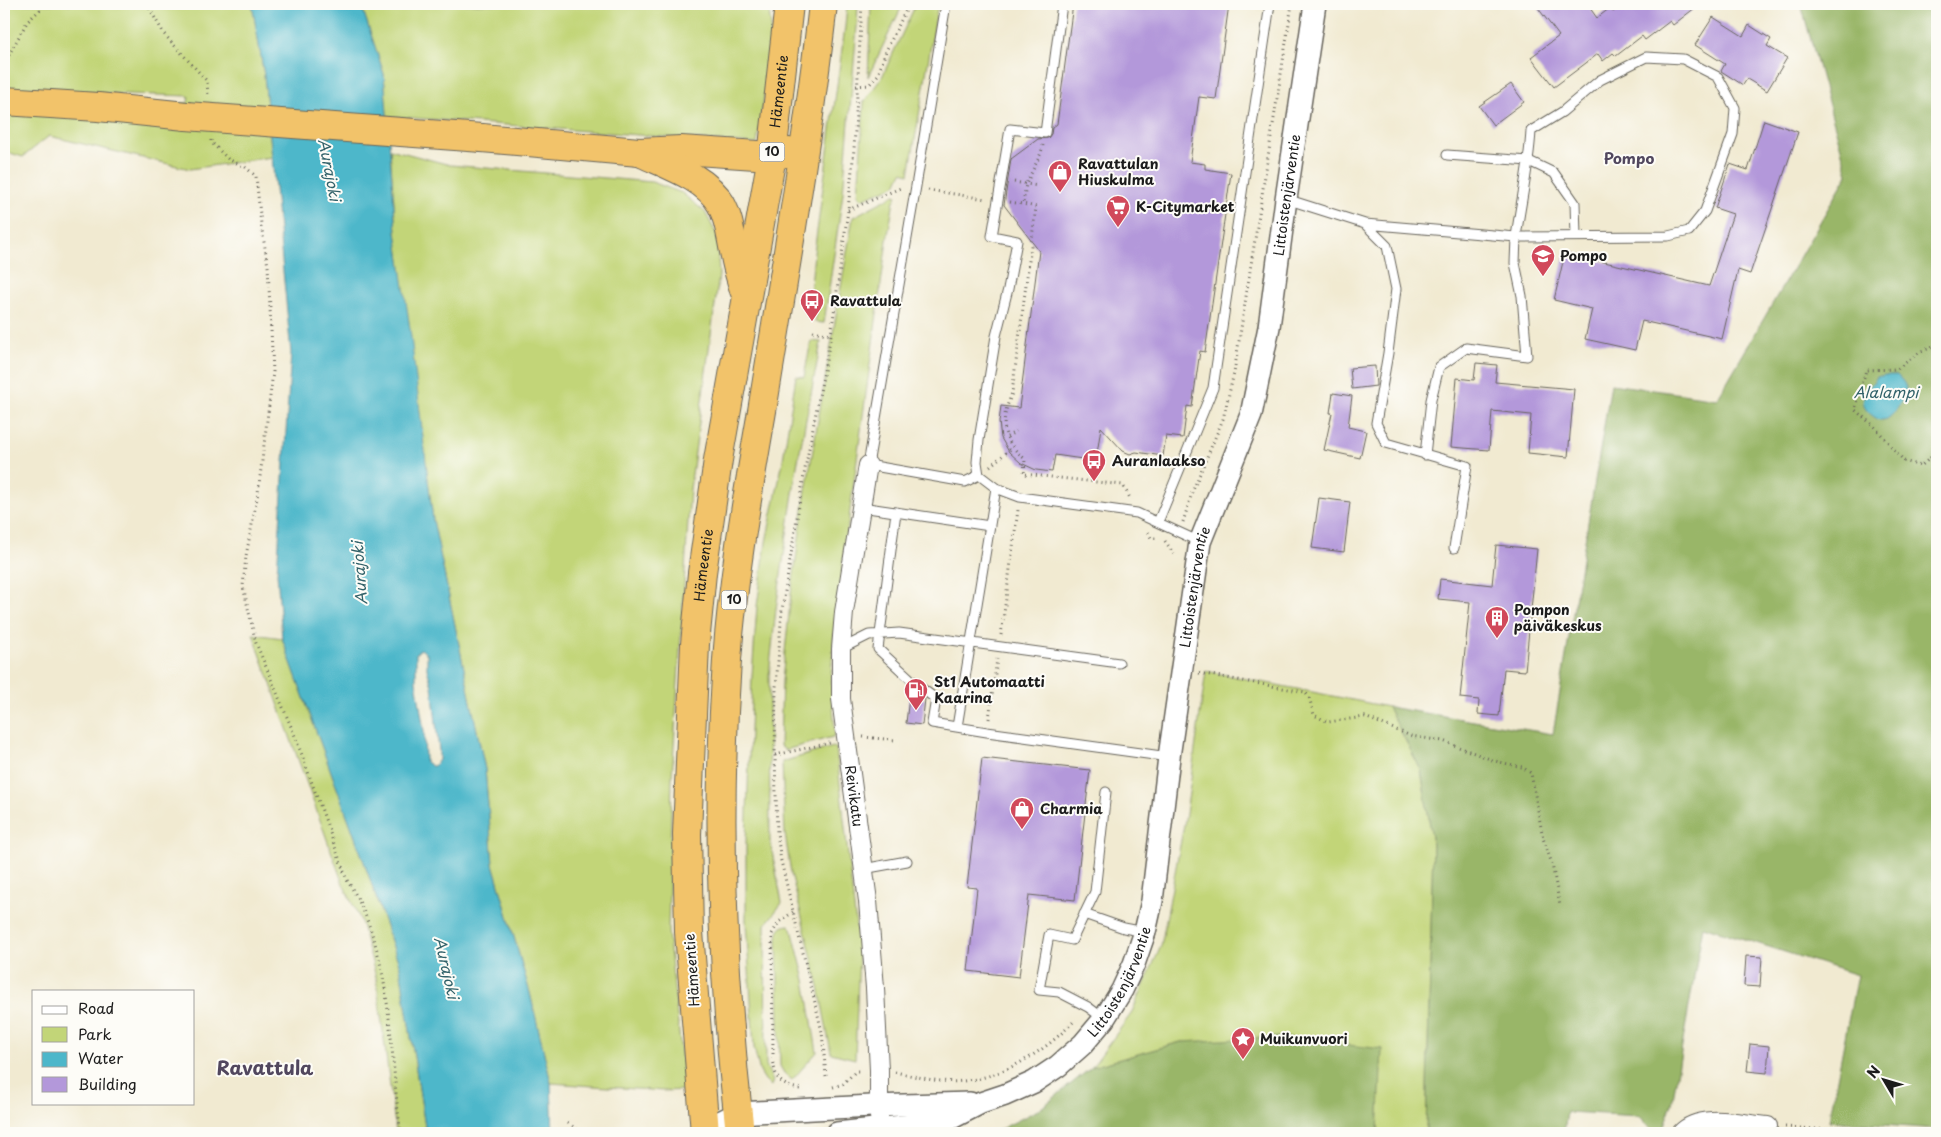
<svg xmlns="http://www.w3.org/2000/svg" width="1941" height="1137" viewBox="0 0 1941 1137" font-family="'Playpen Sans',sans-serif">
	<style>
		.green { fill: #c2d578; stroke: #6f784a }
		.forest { fill: #99b668; stroke: #5a6942 }
		.water { fill: #4db7ca; stroke: #346a73; fill-rule: evenodd }
		.building { fill: #b398da }
		.lines { fill: none; stroke-linecap: round; stroke-linejoin: round }
		.service-casing { stroke: #67645b; stroke-width: 11 }
		.minor-casing { stroke: #67645b; stroke-width: 20 }
		.tertiary-casing { stroke: #67645b; stroke-width: 24 }
		.trunk-casing { stroke: #67645b; stroke-width: 30 }
		.path { stroke: #67645b; stroke-width: 3; stroke-dasharray: 1 4; stroke-linecap: butt }
		.service { stroke: #fff; stroke-width: 9 }
		.minor { stroke: #fff; stroke-width: 18 }
		.tertiary { stroke: #fff; stroke-width: 21 }
		.trunk { stroke: #f2c36a; stroke-width: 28 }
		.trunk-bridge-casing { stroke: #67645b; stroke-width: 30; stroke-linecap: butt }
		.trunk-bridge { stroke: #f2c36a; stroke-width: 28 }
		.labels { text-anchor: middle; stroke-width: 4; stroke-linejoin: round; paint-order: stroke }
		.shield { fill: #fdfcf7; stroke: #605f5e; stroke-width: 1 }
		.shield-label { font-size: 12px; font-weight: bold; fill: #1c1c1c }
		.street-label { font-size: 14px; fill: #1c1c1c; stroke: #fdfcf7 }
		.poi-label { font-size: 14px; font-weight: bold; fill: #1c1c1c; stroke: #fdfcf7; text-anchor: start }
		.neighbourhood-label { font-size: 15px; font-weight: bold; fill: #51475e; stroke: #fdfcf7 }
		.water-label { font-size: 15px; font-style: italic; fill: #32626a; stroke: #fdfcf7 }
		.district-label { font-size: 19px; font-weight: bold; fill: #51475e; stroke: #fdfcf7 }
	</style>
	<rect width="100%" height="100%" fill="#fdfcf7"/>
	<filter id="ink" filterUnits="userSpaceOnUse"><feTurbulence type="fractalNoise" baseFrequency=".02" numOctaves="2"/><feDisplacementMap in="SourceGraphic" scale="10" xChannelSelector="R" yChannelSelector="G"/><feConvolveMatrix kernelMatrix="1 2 1 2 8 2 1 2 1" color-interpolation-filters="sRGB"/></filter>
	<filter id="wash" filterUnits="userSpaceOnUse"><feTurbulence type="fractalNoise" baseFrequency=".0096" numOctaves="4" result="noise"/><feDisplacementMap in="SourceGraphic" scale="20" xChannelSelector="R" yChannelSelector="G"/><feGaussianBlur stdDeviation="1.12" result="paint"/><feColorMatrix in="noise" values="0 0 0 0 0 0 0 0 0 0 0 0 0 0 0 0 0 1.4 0 .05"/><feComposite in="paint" operator="in"/></filter>
	<g filter="url(#wash)">
		<rect width="100%" height="100%" fill="#f1ead1"/>
		<path class="green" d="M4,4H252L264,75L272,157L190,169L49,136L23,157L4,151V113L188,103L189,96L4,90Z
			M361,4H768L771,27L767,75L757,144L387,116L384,74Z
			M847,4H858L857,26L843,193L824,323L815,322L817,310L809,308L814,253L845,27Z
			M871,4H903L868,77Z
			M916,4H938L909,174L902,172L896,185L862,199L858,195L864,102L882,77Z
			M390,149L450,165L652,182L682,193L705,212L717,235L719,275L690,489L672,777L668,931L685,1090L664,1091L551,1083L530,993L493,864L485,769L433,520L396,232Z
			M894,195L897,196L894,201L887,240L835,620L831,675L835,733L833,737L785,750L780,746L782,681L791,594L805,496L853,217Z
			M811,341L821,342L797,466L776,609L769,675L770,841L782,903L765,925L766,1065L773,1081L771,1086L765,1080L760,1072L754,1048L746,922V842L752,676L757,606L766,542L782,466L796,376L804,377Z
			M253,634L282,638L363,859L400,967L426,1133H396L376,977L361,921L343,884Z
			M1206,671L1388,707L1421,770L1433,844L1426,1133H1378L1381,1049L1181,1042L1092,1067L1131,1014L1161,946L1186,814Z
			M833,747L836,748L859,952L855,1059L831,1053L819,987L791,873L785,834L782,762Z
			M789,925L792,929L805,980L817,1052L792,1080L784,1073L780,1066L777,941C777,932 779,926 789,925Z"/>
		<path class="forest" d="M1801,4H1937V23L1932,32L1937,36V1129L1829,1121L1857,975L1703,926L1672,1104L1661,1133H1654L1640,1116L1567,1112L1564,1133H1426L1433,844L1421,770L1388,707L1553,734L1611,384L1717,399L1848,174Z
			M1281,1037L1382,1049L1378,1133H993L1040,1109L1092,1067L1181,1042Z"/>
		<path class="water" d="M252,4H361L384,74L396,232L410,329L433,520L485,769L493,864L530,993L551,1083L553,1133H426L400,967L363,859L282,638L277,573L291,353L264,75ZM421,649L427,654V669L432,686L439,751V760L434,766H431L425,761L424,731L416,681V653Z
			M1885,375H1897C1901,379 1905,383 1906,388C1906,397 1894,415 1887,419C1884,420 1882,420 1879,420C1855,406 1862,396 1877,377Z"/>
		<g id="blocks">
			<path class="building" d="M1073,4H1229L1216,99L1199,97L1190,162L1205,164V169L1231,173L1205,352L1200,351L1192,407L1187,406L1183,438L1166,436L1163,456L1136,452L1130,454L1123,451L1101,427L1096,461L1055,455L1052,472L1036,470L1021,463L1009,452L1001,438L999,422L1001,406L1019,408L1039,251L1004,205L1011,159L1038,139L1048,138L1051,134L1052,128L1057,124Z
				M1535,4H1587L1597,18L1610,8L1613,12L1623,4H1700L1673,25L1670,21L1645,40L1642,36L1616,56L1613,53L1603,61L1598,54L1554,87L1531,57L1559,36Z
				M1713,17L1743,36L1749,25L1771,39L1767,46L1787,58L1767,91L1747,79L1743,85L1721,71L1725,64L1695,45Z
				M1511,84L1524,102L1493,125L1479,106Z
				M1764,120L1798,132L1750,274L1738,270L1722,339L1642,321L1635,350L1585,339L1592,309L1554,300L1565,253L1709,286L1733,214L1715,208L1730,164L1748,170Z
				M1476,363L1497,365L1495,382L1574,389L1568,457L1528,453L1531,415L1492,411L1489,450L1451,447L1457,378L1474,380Z
				M1375,366L1376,386L1352,389L1350,368Z
				M1333,393L1352,396L1348,427L1366,431L1360,458L1324,450L1332,413H1330Z
				M1319,498L1350,502L1344,552L1312,548Z
				M1496,545L1537,549L1525,671L1504,669L1499,716L1478,714L1479,700L1460,698L1470,602L1438,599L1440,579L1492,585Z
				M909,697L925,699L922,725L906,723Z
				M982,758L1090,770L1075,900L1029,895L1019,977L968,971L977,888L967,887Z
				M1746,956L1762,957L1760,987L1744,986Z
				M1750,1044L1769,1046L1767,1073L1747,1071Z"/>
		</g>
	</g>
	<g filter="url(#ink)">
		<use href="#blocks" fill-opacity="0" stroke="#67645b" stroke-width="1"/>
		<g class="lines">
			<g class="service-casing">
				<path id="service" d="M946,4L916,186L868,465L965,482L979,475
					M1062,4L1045,133L1010,129L992,236L1017,241L1008,289L996,336L979,440L977,462L979,475L996,488L1020,497L1137,513L1200,542
					M1447,155L1529,161L1554,173L1575,203L1576,236
					M1286,199L1365,224L1516,237C1521,201 1529,167 1531,131L1562,112L1600,80L1646,57L1683,59L1718,77L1735,108L1733,134L1705,211L1689,231L1668,236L1516,237L1515,263L1522,296L1527,356L1466,348L1439,367L1431,400L1425,455
					M1365,224L1387,246L1396,289L1388,353L1376,423L1386,443L1467,466L1454,548
					M861,507L990,526
					M896,512L878,649L917,685L936,699L932,723L987,732L1169,757
					M1158,522L1213,388L1270,4
					M841,649L869,635L899,633L1119,663
					M957,727L996,488
					M863,869L907,861
					M1084,914L1124,928L1145,932
					M1104,1019L1088,1007L1059,992L1039,990L1049,935L1072,940L1095,892L1106,792"/>
			</g>
			<g class="minor-casing">
				<g id="minor">
					<path id="s1" d="M868,465L844,612L841,649V699L868,901L875,988L879,1070V1117"/>
					<path d="M1681,1133C1700,1112 1742,1124 1768,1126"/>
				</g>
			</g>
			<g class="tertiary-casing">
				<g id="tertiary">
					<path d="M704,1130L738,1113L872,1106L970,1103"/>
					<path id="s2" d="M837,1133L931,1123L952,1118L981,1103L1005,1095L1034,1082L1058,1066L1083,1044L1104,1019L1122,990L1134,964L1145,932L1152,901L1169,757L1200,542L1251,415L1269,327L1286,199L1315,4"/>
				</g>
			</g>
			<g class="trunk-casing">
				<g id="trunk">
					<path d="M4,101L98,107L186,116"/>
					<path d="M482,138L639,152L681,150L772,156L789,152"/>
					<path d="M644,154C670,166 706,178 721,204C730,220 731,239 735,256C737,268 741,279 744,290"/>
					<path id="s3" d="M705,1133L689,932L687,834L695,644L702,573L718,460L772,156L789,4"/>
					<path d="M740,1133C722,976 716,817 727,660C733,576 748,493 762,411C784,275 808,140 823,4"/>
				</g>
			</g>
			<path class="path" d="M147,4L164,34L207,81L208,96
				M4,64L27,22L46,4
				M856,86L869,85L878,75L886,51L909,4
				M211,140V142L228,159L245,167L256,176L261,224L268,266L273,372L258,493L246,556L243,586L256,643L295,736L347,880C395,955 388,1049 401,1133
				M1043,145L1041,153L1026,184L1023,204L1036,207L1012,393C1000,422 1000,438 1025,459L1024,474L1123,485L1131,500
				M1014,182L1038,186
				M928,190L986,199
				M1010,202L1023,204
				M848,210L903,187
				M813,331L831,335
				M1937,346L1921,351L1897,369L1866,370L1855,410L1874,426L1904,461L1921,466L1937,452
				M1007,437L1016,431
				M990,466L1013,447
				M1183,522L1193,490L1223,419L1234,373L1292,4
				M1148,532L1151,538H1158
				M1165,541L1176,557
				M1001,635L1018,510
				M1199,673L1305,692L1309,697L1314,715L1328,722L1365,717L1411,736L1443,741L1495,761L1522,767L1531,773L1543,838L1552,864L1560,906
				M989,719L997,659
				M863,737L895,740
				M775,755L830,743
				M793,912L779,922L772,934L773,1053C774,1075 776,1085 800,1089
				M895,1072C916,1076 941,1084 963,1081C1005,1077 1047,1050 1075,1020
				M826,1076L822,1032L781,861L777,833L775,755L776,687L782,610L805,469L831,335L848,210L854,149L862,4
				M833,1087L843,1084L856,1071H862
				M568,1123L582,1133
				M1785,1127L1874,1133"/>
			<use href="#service" class="service"/>
			<use href="#minor" class="minor"/>
			<use href="#tertiary" class="tertiary"/>
			<use href="#trunk" class="trunk"/>
			<g class="trunk-bridge-casing">
				<path id="trunk-bridge" d="M186,116L482,138"/>
			</g>
			<use href="#trunk-bridge" class="trunk-bridge"/>
		</g>
	</g>
	<defs>
		<g id="shop-pin" transform="scale(1.25)"><path d="M0 17L-7.5 6A9.5 9.5 0 1 1 7.5 6Z" fill="#d1495b" stroke="#fdfcf7"/><path d="M-5-2.5h2.3a2.7 3.5 0 0 1 5.4 0H5L5.5 6h-11ZM-1.5-2.5h3a1.5 2.3 0 0 0-3 0Z" fill="#fff"/></g>
		<g id="supermarket-pin" transform="scale(1.25)"><path d="M0 17L-7.5 6A9.5 9.5 0 1 1 7.5 6Z" fill="#d1495b" stroke="#fdfcf7"/><path d="M-6-5.5h2.5l.6 2H6L4.5 2H-2.5L-4.4-4H-6ZM-1.5 3.2a1.3 1.3 0 1 0 .1 0ZM3 3.2a1.3 1.3 0 1 0 .1 0Z" fill="#fff"/></g>
		<g id="school-pin" transform="scale(1.25)"><path d="M0 17L-7.5 6A9.5 9.5 0 1 1 7.5 6Z" fill="#d1495b" stroke="#fdfcf7"/><path d="M0-5L7-2L0 1L-7-2ZM-4 1L0 2.5L4 1V4Q0 6-4 4Z" fill="#fff"/></g>
		<g id="bus-pin" transform="scale(1.25)"><path d="M0 17L-7.5 6A9.5 9.5 0 1 1 7.5 6Z" fill="#d1495b" stroke="#fdfcf7"/><path d="M-5-6H5V4H4V6H2V4H-2V6H-4V4H-5ZM-3.5-4V0h7V-4ZM-3.5 1.2v1.5H-2V1.2ZM2 1.2v1.5H3.5V1.2Z" fill="#fff"/></g>
		<g id="building-pin" transform="scale(1.25)"><path d="M0 17L-7.5 6A9.5 9.5 0 1 1 7.5 6Z" fill="#d1495b" stroke="#fdfcf7"/><path d="M-4-6H4V6H1V3H-1V6H-4ZM-2.5-4.3h1.7v1.8h-1.7ZM.8-4.3h1.7v1.8H.8ZM-2.5-1h1.7V.8h-1.7ZM.8-1h1.7V.8H.8Z" fill="#fff"/></g>
		<g id="fuel-pin" transform="scale(1.25)"><path d="M0 17L-7.5 6A9.5 9.5 0 1 1 7.5 6Z" fill="#d1495b" stroke="#fdfcf7"/><path d="M-5.5-6h7V0h2V4h1.3V-2.5L3-4.5l.8-.8L6-3V5H2.5V1h-1V6h-7ZM-4.2-4.7v3.2H.2V-4.7Z" fill="#fff"/></g>
		<g id="sight-pin" transform="scale(1.25)"><path d="M0 17L-7.5 6A9.5 9.5 0 1 1 7.5 6Z" fill="#d1495b" stroke="#fdfcf7"/><path d="M0-6L1.8-2.2L6-1.7L2.9 1.2L3.7 5.4L0 3.3L-3.7 5.4L-2.9 1.2L-6-1.7L-1.8-2.2Z" fill="#fff"/></g>
	</defs>
	<g fill-rule="evenodd">
		<use href="#shop-pin" x="1060" y="172"/>
		<use href="#supermarket-pin" x="1118" y="207"/>
		<use href="#school-pin" x="1543" y="256"/>
		<use href="#bus-pin" x="812" y="301"/>
		<use href="#bus-pin" x="1094" y="461"/>
		<use href="#building-pin" x="1497" y="618"/>
		<use href="#fuel-pin" x="916" y="690"/>
		<use href="#shop-pin" x="1022" y="809"/>
		<use href="#sight-pin" x="1243" y="1039"/>
	</g>
	<g class="labels">
		<g class="shield">
			<rect x="759.5" y="142.5" width="25" height="19" rx="4"/>
			<rect x="721.5" y="590.5" width="25" height="19" rx="4"/>
		</g>
		<g class="shield-label">
			<text x="772" y="156">10</text>
			<text x="734" y="604">10</text>
		</g>
		<g class="street-label">
			<text dy="5" stroke="none"><textPath href="#s3" startOffset="1049">Hämeentie</textPath></text>
			<text dy="5" stroke="none"><textPath href="#s2" startOffset="1151">Littoistenjärventie</textPath></text>
			<text dy="5" stroke="none"><textPath href="#s3" startOffset="569">Hämeentie</textPath></text>
			<text dy="5" stroke="none"><textPath href="#s2" startOffset="746">Littoistenjärventie</textPath></text>
			<text dy="5" stroke="none"><textPath href="#s1" startOffset="334">Reivikatu</textPath></text>
			<text transform="translate(692 970) rotate(-94)" y="5">Hämeentie</text>
			<text dy="5" stroke="none"><textPath href="#s2" startOffset="341">Littoistenjärventie</textPath></text>
		</g>
		<g class="poi-label">
			<text x="1078" y="169">Ravattulan<tspan x="1078" dy="16">Hiuskulma</tspan></text>
			<text x="1136" y="212">K-Citymarket</text>
			<text x="1560" y="261">Pompo</text>
			<text x="830" y="306">Ravattula</text>
			<text x="1112" y="466">Auranlaakso</text>
			<text x="1514" y="615">Pompon<tspan x="1514" dy="16">päiväkeskus</tspan></text>
			<text x="934" y="687">St1 Automaatti<tspan x="934" dy="16">Kaarina</tspan></text>
			<text x="1040" y="814">Charmia</text>
			<text x="1260" y="1044">Muikunvuori</text>
		</g>
		<g class="neighbourhood-label">
			<text x="1629" y="164">Pompo</text>
		</g>
		<g class="water-label">
			<text transform="translate(329 170) rotate(79)" y="5">Aurajoki</text>
			<text x="1886" y="398">Alalampi</text>
			<text transform="translate(360 573) rotate(-94)" y="5">Aurajoki</text>
			<text transform="translate(446 968) rotate(77)" y="5">Aurajoki</text>
		</g>
		<g class="district-label">
			<text x="265" y="1075">Ravattula</text>
		</g>
	</g>
	<rect width="1941" height="1137" fill="none" stroke="#fdfcf7" stroke-width="20"/>
	<rect x="32" y="990" width="162" height="115" fill="#fdfcf7" stroke="#a3a29f"/>
	<rect x="42" y="1006" width="25" height="8" fill="#ffffff" stroke="#a3a29f"/>
	<text x="78" y="1014" font-size="15" fill="#1c1c1c">Road</text>
	<rect x="42" y="1027" width="25" height="15" fill="#c2d578" stroke="#a3a29f"/>
	<text x="78" y="1040" font-size="15" fill="#1c1c1c">Park</text>
	<rect x="42" y="1052" width="25" height="15" fill="#4db7ca" stroke="#a3a29f"/>
	<text x="78" y="1064" font-size="15" fill="#1c1c1c">Water</text>
	<rect x="42" y="1077" width="25" height="15" fill="#b398da" stroke="#a3a29f"/>
	<text x="78" y="1090" font-size="15" fill="#1c1c1c">Building</text>
	<g transform="translate(1884 1080) rotate(308)" stroke="#fdfcf7" stroke-width="4" paint-order="stroke">
	<path d="M0-4L9 19L0 12L-9 19Z" fill="#1c1c1c"/>
	<text y="-8" font-size="14" font-weight="bold" text-anchor="middle" fill="#1c1c1c">N</text>
	</g>
</svg>
